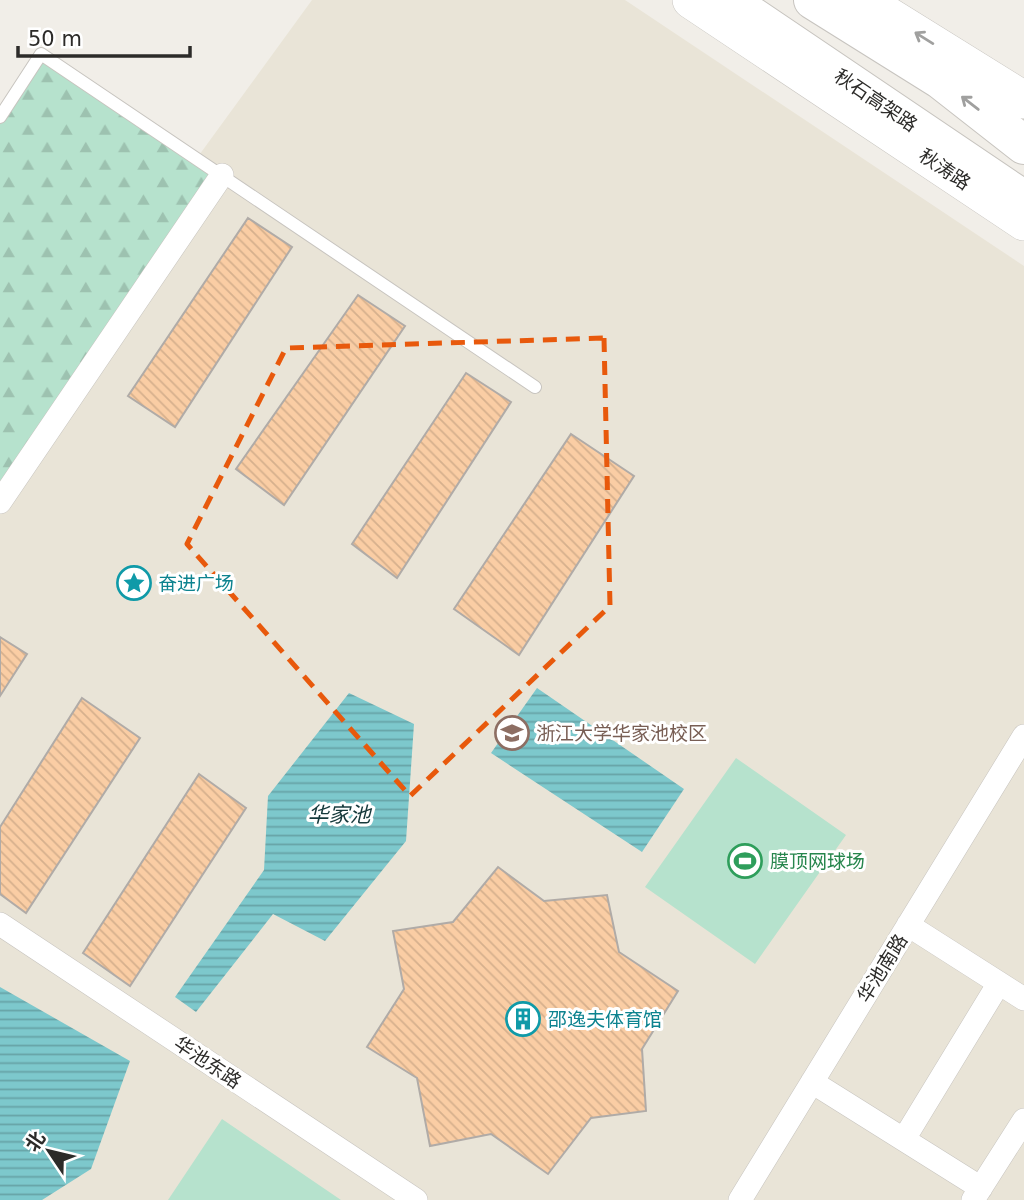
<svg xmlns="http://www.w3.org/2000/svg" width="1024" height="1200" viewBox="0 0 1024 1200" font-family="'DejaVu Sans','Noto Sans SC',sans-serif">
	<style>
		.built { fill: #e9e4d7 }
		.green { fill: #b6e2cd }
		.forest { fill: url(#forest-firs) }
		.water { fill: url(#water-rules) }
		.building { fill: url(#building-back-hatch); stroke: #b0aba7; stroke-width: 2 }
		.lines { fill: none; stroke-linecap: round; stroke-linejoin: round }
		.service-casing { stroke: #c7c4bf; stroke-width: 14 }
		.minor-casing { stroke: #c7c4bf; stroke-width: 24 }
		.primary-casing { stroke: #c7c4bf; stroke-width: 38 }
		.trunk-casing { stroke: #c7c4bf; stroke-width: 40 }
		.service { stroke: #fff; stroke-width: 12 }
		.minor { stroke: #fff; stroke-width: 23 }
		.primary { stroke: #fff; stroke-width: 37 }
		.trunk { stroke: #fff; stroke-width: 38 }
		.oneway { stroke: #a0a09f }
		.marked { fill: none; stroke: #e8590c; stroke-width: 5; stroke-dasharray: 14 9; stroke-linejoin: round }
		.labels { text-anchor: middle; stroke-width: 6; stroke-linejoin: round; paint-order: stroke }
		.street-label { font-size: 19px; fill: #2c2b29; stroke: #fff }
		.culture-label { font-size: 19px; fill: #0d838f; stroke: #fff; text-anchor: start }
		.education-label { font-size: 19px; fill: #785e54; stroke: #fff; text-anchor: start }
		.leisure-label { font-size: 19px; fill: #27864d; stroke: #fff; text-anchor: start }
		.water-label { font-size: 21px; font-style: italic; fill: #15393b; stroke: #fff }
	</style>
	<defs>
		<pattern id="forest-firs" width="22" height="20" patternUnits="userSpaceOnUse" patternTransform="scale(1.75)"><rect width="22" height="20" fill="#b6e2cd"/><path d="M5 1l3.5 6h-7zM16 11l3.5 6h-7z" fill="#9dc2b0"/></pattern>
		<pattern id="water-rules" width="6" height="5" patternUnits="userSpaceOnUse" patternTransform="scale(1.75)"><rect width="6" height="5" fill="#7dc8cc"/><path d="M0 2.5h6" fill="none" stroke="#67a3a6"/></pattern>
		<pattern id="building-back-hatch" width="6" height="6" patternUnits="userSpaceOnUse" patternTransform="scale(1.75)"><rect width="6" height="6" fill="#facda4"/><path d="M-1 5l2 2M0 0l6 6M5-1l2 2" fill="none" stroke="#d6b08d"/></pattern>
	</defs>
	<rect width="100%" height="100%" fill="#f1eee8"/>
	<path class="built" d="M312,0H625L1024,266V1200H0V117L197,158Z"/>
	<path class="green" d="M736,758L846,835L755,964L645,887Z
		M222,1119L341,1200H168Z"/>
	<path class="forest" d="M41,54L222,175L0,499V117Z"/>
	<path class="water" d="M537,688L684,789L642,852L491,753Z
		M349,693L414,724L406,841L325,941L273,914L196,1012L175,997L264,870L268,796Z
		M0,987L130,1061L91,1169L42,1200H0Z"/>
	<path class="building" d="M248,218L292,247L175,427L128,396Z
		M358,295L405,326L284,505L236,469Z
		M466,373L511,402L397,578L352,544Z
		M571,434L634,476L519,655L454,609Z
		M0,637L27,654L0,696Z
		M82,698L140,738L26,913L0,894V827Z
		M199,774L246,808L130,986L83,953Z
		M498,867L544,901L607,895L619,952L678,991L642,1049L646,1111L591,1118L548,1174L491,1134L430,1146L417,1078L367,1047L404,989L393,931L453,922Z"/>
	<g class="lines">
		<g class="service-casing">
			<path id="service" d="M0,117L41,54L535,387"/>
		</g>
		<g class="minor-casing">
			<path id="minor" d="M0,502L222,175
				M0,924L416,1200
				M908,925L1024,999
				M812,1082L981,1188
				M904,1139L999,983
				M740,1200L1024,736
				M973,1200L1024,1120"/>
		</g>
		<g class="primary-casing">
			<path id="primary" d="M691,0L1024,222
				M863,0L1024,100"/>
		</g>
		<g class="trunk-casing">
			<path id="trunk" d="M728,0L1024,200
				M813,0L941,80L1024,145"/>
		</g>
		<use href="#service" class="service"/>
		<use href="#minor" class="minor"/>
		<use href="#primary" class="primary"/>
		<use href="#trunk" class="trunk"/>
	</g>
	<defs><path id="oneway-shaft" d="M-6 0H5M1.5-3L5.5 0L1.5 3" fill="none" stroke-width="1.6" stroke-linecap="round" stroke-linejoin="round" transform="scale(1.75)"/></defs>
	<g class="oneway">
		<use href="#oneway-shaft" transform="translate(924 38) rotate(-148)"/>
		<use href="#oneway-shaft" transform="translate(970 103) rotate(-142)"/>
	</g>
	<path class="marked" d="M604,338L610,606L410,796L187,544L286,348Z"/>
	<defs>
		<g id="sight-ring" transform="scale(1.75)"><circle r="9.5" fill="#fff" stroke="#0f9aa8" stroke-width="1.5"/><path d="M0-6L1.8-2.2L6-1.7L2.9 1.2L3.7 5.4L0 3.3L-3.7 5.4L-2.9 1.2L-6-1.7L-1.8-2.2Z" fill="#0f9aa8"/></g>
		<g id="university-ring" transform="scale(1.75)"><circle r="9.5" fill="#fff" stroke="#8d6e63" stroke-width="1.5"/><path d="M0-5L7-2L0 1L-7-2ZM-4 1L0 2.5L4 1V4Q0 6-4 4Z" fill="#8d6e63"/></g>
		<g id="stadium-ring" transform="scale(1.75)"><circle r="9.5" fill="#fff" stroke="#2e9e5b" stroke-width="1.5"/><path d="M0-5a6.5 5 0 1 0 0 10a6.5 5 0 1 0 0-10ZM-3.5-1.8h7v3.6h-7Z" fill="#2e9e5b"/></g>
		<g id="building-ring" transform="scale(1.75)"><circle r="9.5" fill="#fff" stroke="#0f9aa8" stroke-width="1.5"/><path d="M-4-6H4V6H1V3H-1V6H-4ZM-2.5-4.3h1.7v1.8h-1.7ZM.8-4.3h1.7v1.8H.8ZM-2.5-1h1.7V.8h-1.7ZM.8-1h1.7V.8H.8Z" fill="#0f9aa8"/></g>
	</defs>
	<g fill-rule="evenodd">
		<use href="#sight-ring" x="134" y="583"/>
		<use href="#university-ring" x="512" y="733"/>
		<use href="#stadium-ring" x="745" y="861"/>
		<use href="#building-ring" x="523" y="1019"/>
	</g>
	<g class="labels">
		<g class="street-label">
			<text transform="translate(876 100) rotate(34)" y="7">秋石高架路</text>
			<text transform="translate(945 169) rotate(34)" y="7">秋涛路</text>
			<text transform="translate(882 968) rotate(-58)" y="7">华池南路</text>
			<text transform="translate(208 1062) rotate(34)" y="7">华池东路</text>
		</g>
		<g class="culture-label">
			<text x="158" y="590">奋进广场</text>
			<text x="548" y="1026">邵逸夫体育馆</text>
		</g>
		<g class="education-label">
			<text x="536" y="740">浙江大学华家池校区</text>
		</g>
		<g class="leisure-label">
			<text x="770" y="868">膜顶网球场</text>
		</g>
		<g class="water-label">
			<text x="339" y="822">华家池</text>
		</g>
	</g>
	<g transform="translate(49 1151) rotate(305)" stroke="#ffffff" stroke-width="5" paint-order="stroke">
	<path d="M0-5L12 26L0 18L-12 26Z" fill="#2c2b29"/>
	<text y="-10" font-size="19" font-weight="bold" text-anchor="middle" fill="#2c2b29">北</text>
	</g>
	<path d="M18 46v10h172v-10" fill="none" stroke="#2c2b29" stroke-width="3.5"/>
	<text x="28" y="46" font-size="21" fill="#2c2b29" stroke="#ffffff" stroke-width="5" paint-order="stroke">50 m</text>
</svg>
